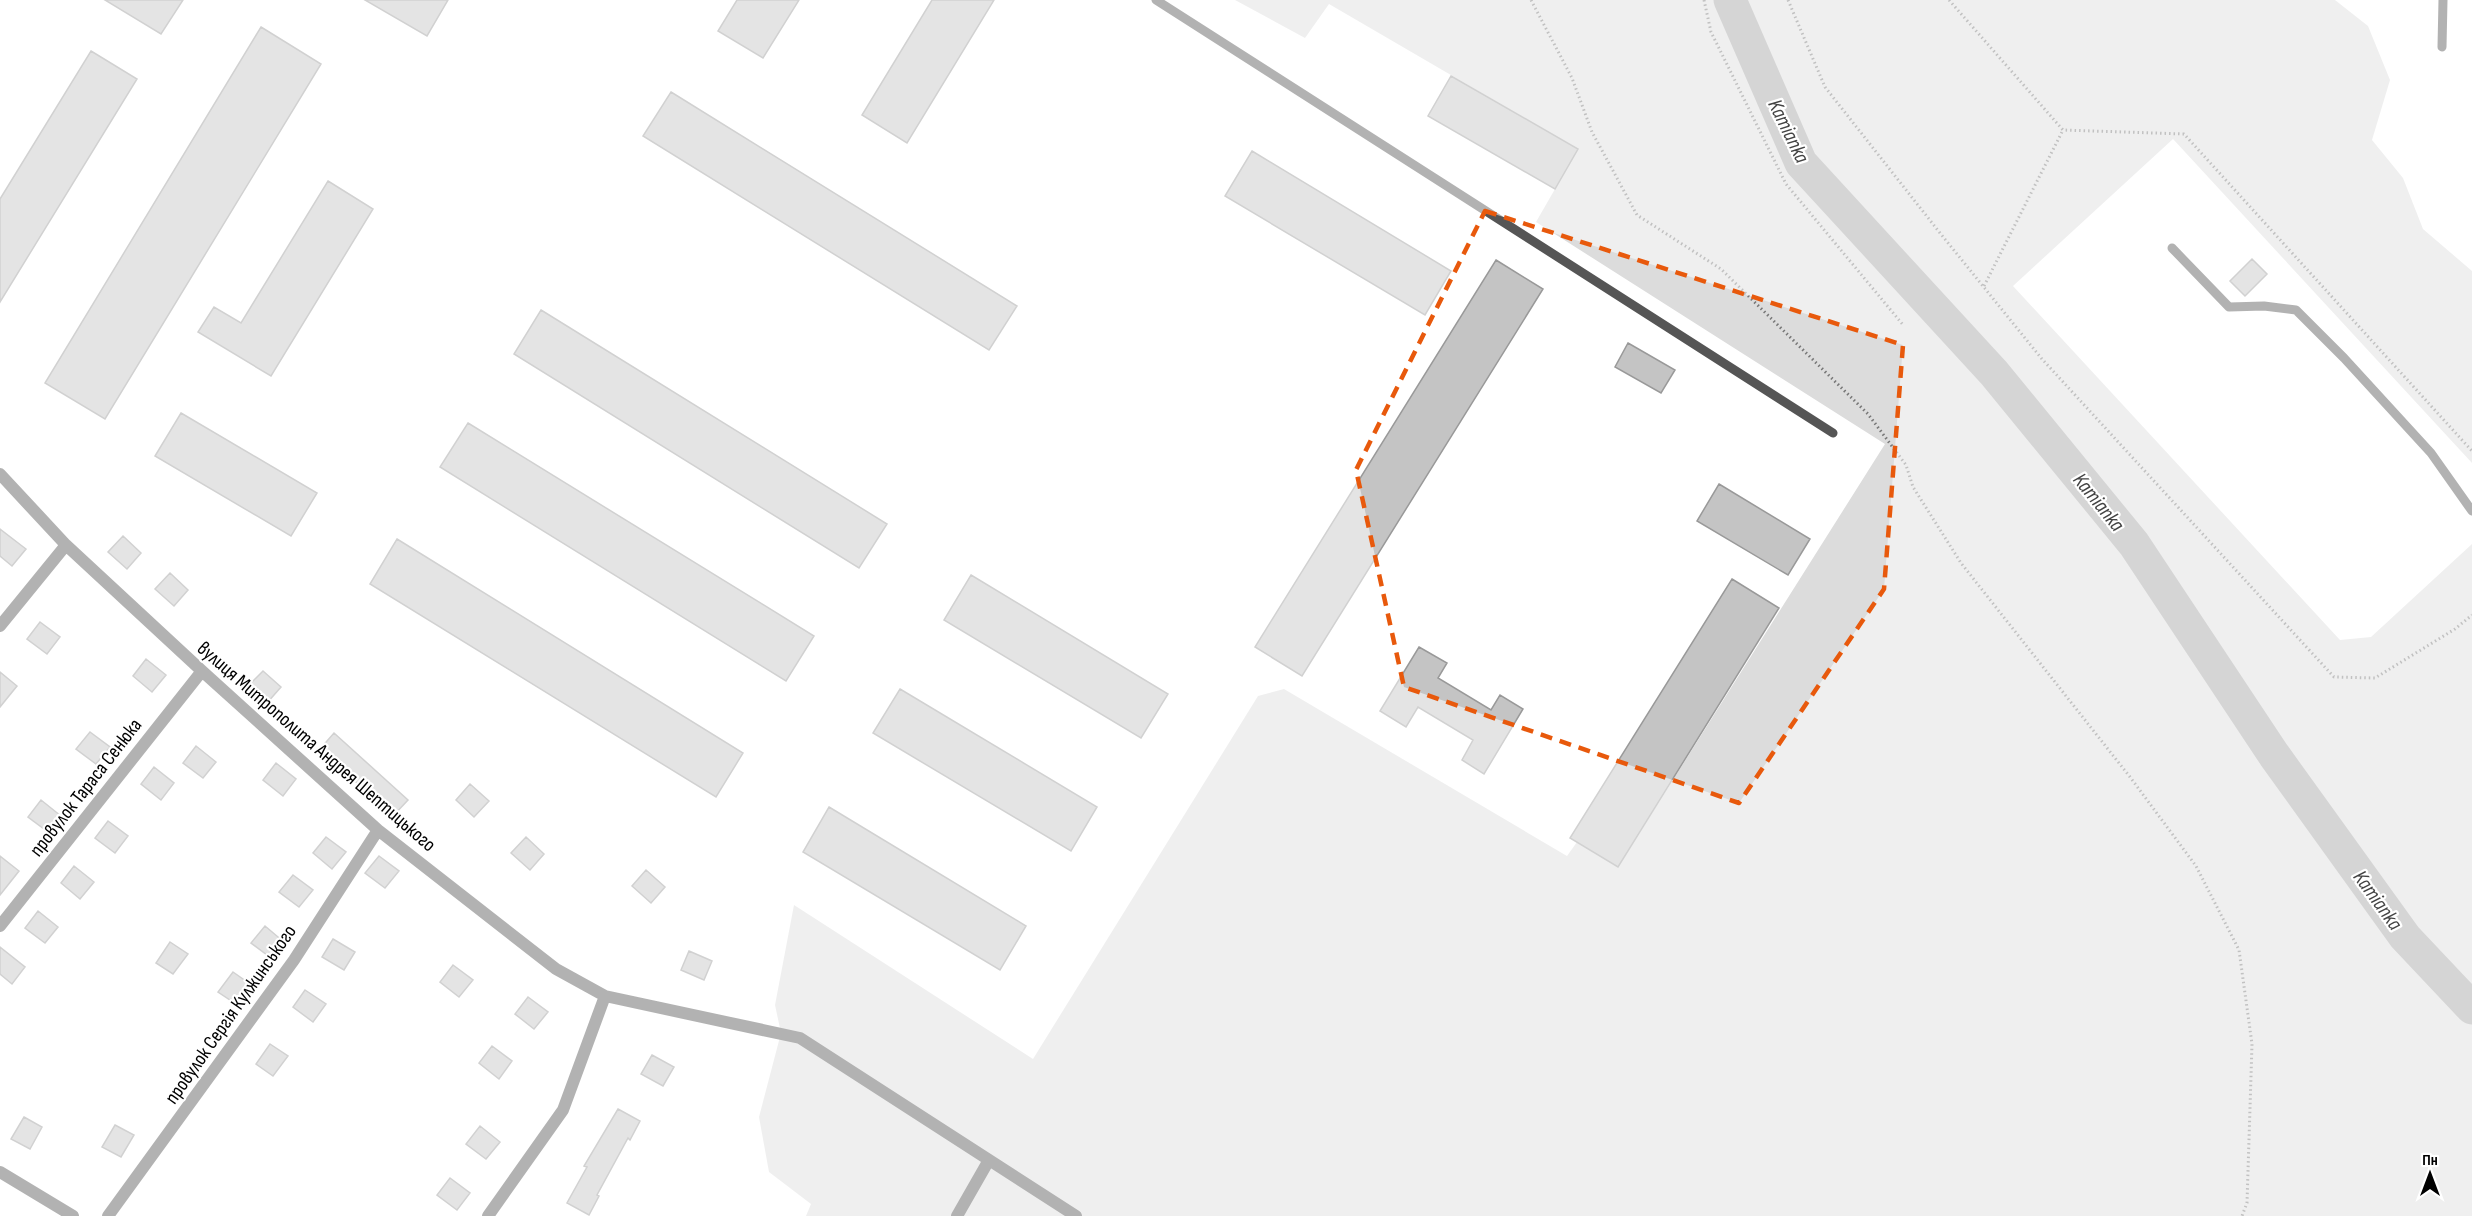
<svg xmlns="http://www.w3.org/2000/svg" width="2472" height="1216" viewBox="0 0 2472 1216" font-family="'Sofia Sans Condensed',sans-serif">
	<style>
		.green { fill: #dcdcdc }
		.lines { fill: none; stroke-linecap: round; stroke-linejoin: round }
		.river { stroke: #a3a3a3; stroke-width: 33 }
		.building { fill: #c4c4c4; stroke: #999; stroke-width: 1.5 }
		.path { stroke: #777; stroke-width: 3; stroke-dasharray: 1.5 3; stroke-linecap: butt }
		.lane { stroke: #555; stroke-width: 9 }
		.street { stroke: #555; stroke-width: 12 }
		.marked { fill: none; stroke: #e8590c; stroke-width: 4.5; stroke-dasharray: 12 8; stroke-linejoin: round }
		.labels { text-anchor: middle; stroke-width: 4.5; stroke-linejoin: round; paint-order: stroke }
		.street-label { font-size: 20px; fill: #000; stroke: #fff }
		.water-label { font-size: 21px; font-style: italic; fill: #444; stroke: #fff }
	</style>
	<rect width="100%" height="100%" fill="#fff"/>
	<path class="green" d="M1235,0H2335L2368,26L2390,80L2372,140L2403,178L2423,229L2472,271V463L2173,139L2013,286L2340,640L2371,637L2472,544V1216H806L811,1204L769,1172L759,1117L781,1033L775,1005L794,905L1033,1059L1258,696L1284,689L1567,856L1577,842L1618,867L1885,444L1536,222L1578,149L1329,4L1305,38Z"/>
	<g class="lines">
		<path class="river" d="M1730,0L1801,163L1994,373L2134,544L2274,755L2405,937L2472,1008"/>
	</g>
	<path class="building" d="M105,0H183L161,34Z
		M365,0H448L427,36Z
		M737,0H799L763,58L718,31Z
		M932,0H994L907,143L862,115Z
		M261,27L321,64L105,419L45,383Z
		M91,51L137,79L0,302V199Z
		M1451,76L1578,149L1555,189L1428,116Z
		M671,92L1017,306L989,350L643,136Z
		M1252,151L1451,271L1425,315L1225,196Z
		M328,181L373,209L271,376L198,332L214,307L241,323Z
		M2252,259L2267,274L2245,296L2230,281Z
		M1496,260L1543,289L1302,676L1255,647Z
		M541,310L887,524L859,568L514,354Z
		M1628,343L1675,370L1661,393L1615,367Z
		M181,413L317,493L291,536L155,456Z
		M468,423L814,636L786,681L440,467Z
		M1719,484L1810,539L1788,575L1697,521Z
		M0,529L26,549L12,566L0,556Z
		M123,536L141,553L127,569L108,552Z
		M397,539L743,753L716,797L370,584Z
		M170,573L188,590L174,606L155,589Z
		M971,575L1168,694L1141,738L944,620Z
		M1732,579L1779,608L1618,867L1570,838Z
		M40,622L60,637L47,654L27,639Z
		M1419,647L1447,663L1438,678L1491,710L1500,695L1523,709L1484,774L1462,760L1473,740L1418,707L1406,727L1380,711Z
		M146,659L166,675L152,692L133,676Z
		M263,671L281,687L267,703L248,686Z
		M0,672L17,686L0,707Z
		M900,689L1097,807L1071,851L873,733Z
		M90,732L110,747L96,764L76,749Z
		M334,733L408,800L393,816L320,749Z
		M196,746L216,762L203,778L183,763Z
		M276,763L296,779L283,796L263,780Z
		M154,767L174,783L161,800L141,784Z
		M470,784L489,801L474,817L456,800Z
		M41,800L61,816L48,832L28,817Z
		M829,807L1026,926L1000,970L803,852Z
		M108,821L128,836L115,853L95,838Z
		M326,837L346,852L332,869L313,853Z
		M526,837L544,854L530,870L511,853Z
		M0,856L19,871L0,895Z
		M379,856L399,871L385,888L365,873Z
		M74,866L94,882L80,899L61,883Z
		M646,870L665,887L651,903L632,886Z
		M293,875L313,890L299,907L279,892Z
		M38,911L58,927L45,943L25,928Z
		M265,926L284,942L271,958L251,943Z
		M333,939L355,952L344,970L322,957Z
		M170,942L188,954L173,974L156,963Z
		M0,947L25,967L12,984L0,974Z
		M689,951L712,961L704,980L681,970Z
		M453,965L473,980L459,997L440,982Z
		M233,972L250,984L236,1004L218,992Z
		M305,990L326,1004L313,1022L293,1007Z
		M528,997L548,1012L534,1029L515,1014Z
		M270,1044L288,1056L273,1076L256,1064Z
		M492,1046L512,1061L499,1079L479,1063Z
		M652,1055L674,1067L663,1086L641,1074Z
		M618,1109L640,1121L630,1140L628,1138L597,1195L599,1196L589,1215L567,1203L587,1167L584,1166Z
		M24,1117L42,1127L30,1149L11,1139Z
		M115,1125L134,1135L121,1157L102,1147Z
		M480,1126L500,1142L486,1159L466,1144Z
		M450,1178L470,1193L457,1210L437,1195Z"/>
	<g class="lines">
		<path class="path" d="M1531,0L1572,78L1592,132L1637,215L1721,269L1868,414L1906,465L1913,487L1961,563L2130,777L2196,866L2239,950L2252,1044L2247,1203L2242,1216
			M1704,0L1711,32L1786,184L1904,326
			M1788,0L1825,87L1940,233L2042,359L2334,677L2375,678L2455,629L2472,615
			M1949,0L2063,130L2184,134L2472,451
			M1984,286L2063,130"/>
		<path class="lane" d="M1156,0L1833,433
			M2442,47L2443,0
			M2172,248L2229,307L2264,306L2296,310L2344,358L2431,453L2472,511"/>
		<path class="street" d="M0,474L66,545L202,671L378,830L556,969L605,996L563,1110L488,1216
			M0,626L66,545
			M0,926L202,671
			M605,996L800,1038L1076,1216
			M0,1172L73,1216
			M108,1216L294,960L378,830
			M957,1216L989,1160"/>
	</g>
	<path d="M0 0H2472V1216H0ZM1485,211L1903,345L1884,589L1739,803L1404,687L1356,470Z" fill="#fff" fill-opacity=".55" fill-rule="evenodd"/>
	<path class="marked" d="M1485,211L1903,345L1884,589L1739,803L1404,687L1356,470Z"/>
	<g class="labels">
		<g class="street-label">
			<text transform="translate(317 746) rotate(41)" y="7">вулиця Митрополита Андрея Шептицького</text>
			<text transform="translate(85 787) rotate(-52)" y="7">провулок Тараса Сенюка</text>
			<text transform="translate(230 1014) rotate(-55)" y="7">провулок Сергія Кулжинського</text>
		</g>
		<g class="water-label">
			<text transform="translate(1789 131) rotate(64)" y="7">Kamianka</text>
			<text transform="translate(2099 502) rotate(51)" y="7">Kamianka</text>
			<text transform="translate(2378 900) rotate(54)" y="7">Kamianka</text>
		</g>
	</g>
	<g transform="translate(2430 1174)" stroke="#ffffff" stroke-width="4.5" paint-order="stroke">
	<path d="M0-4.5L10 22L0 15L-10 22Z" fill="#000000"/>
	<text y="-9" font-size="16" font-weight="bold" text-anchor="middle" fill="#000000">Пн</text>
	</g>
</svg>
